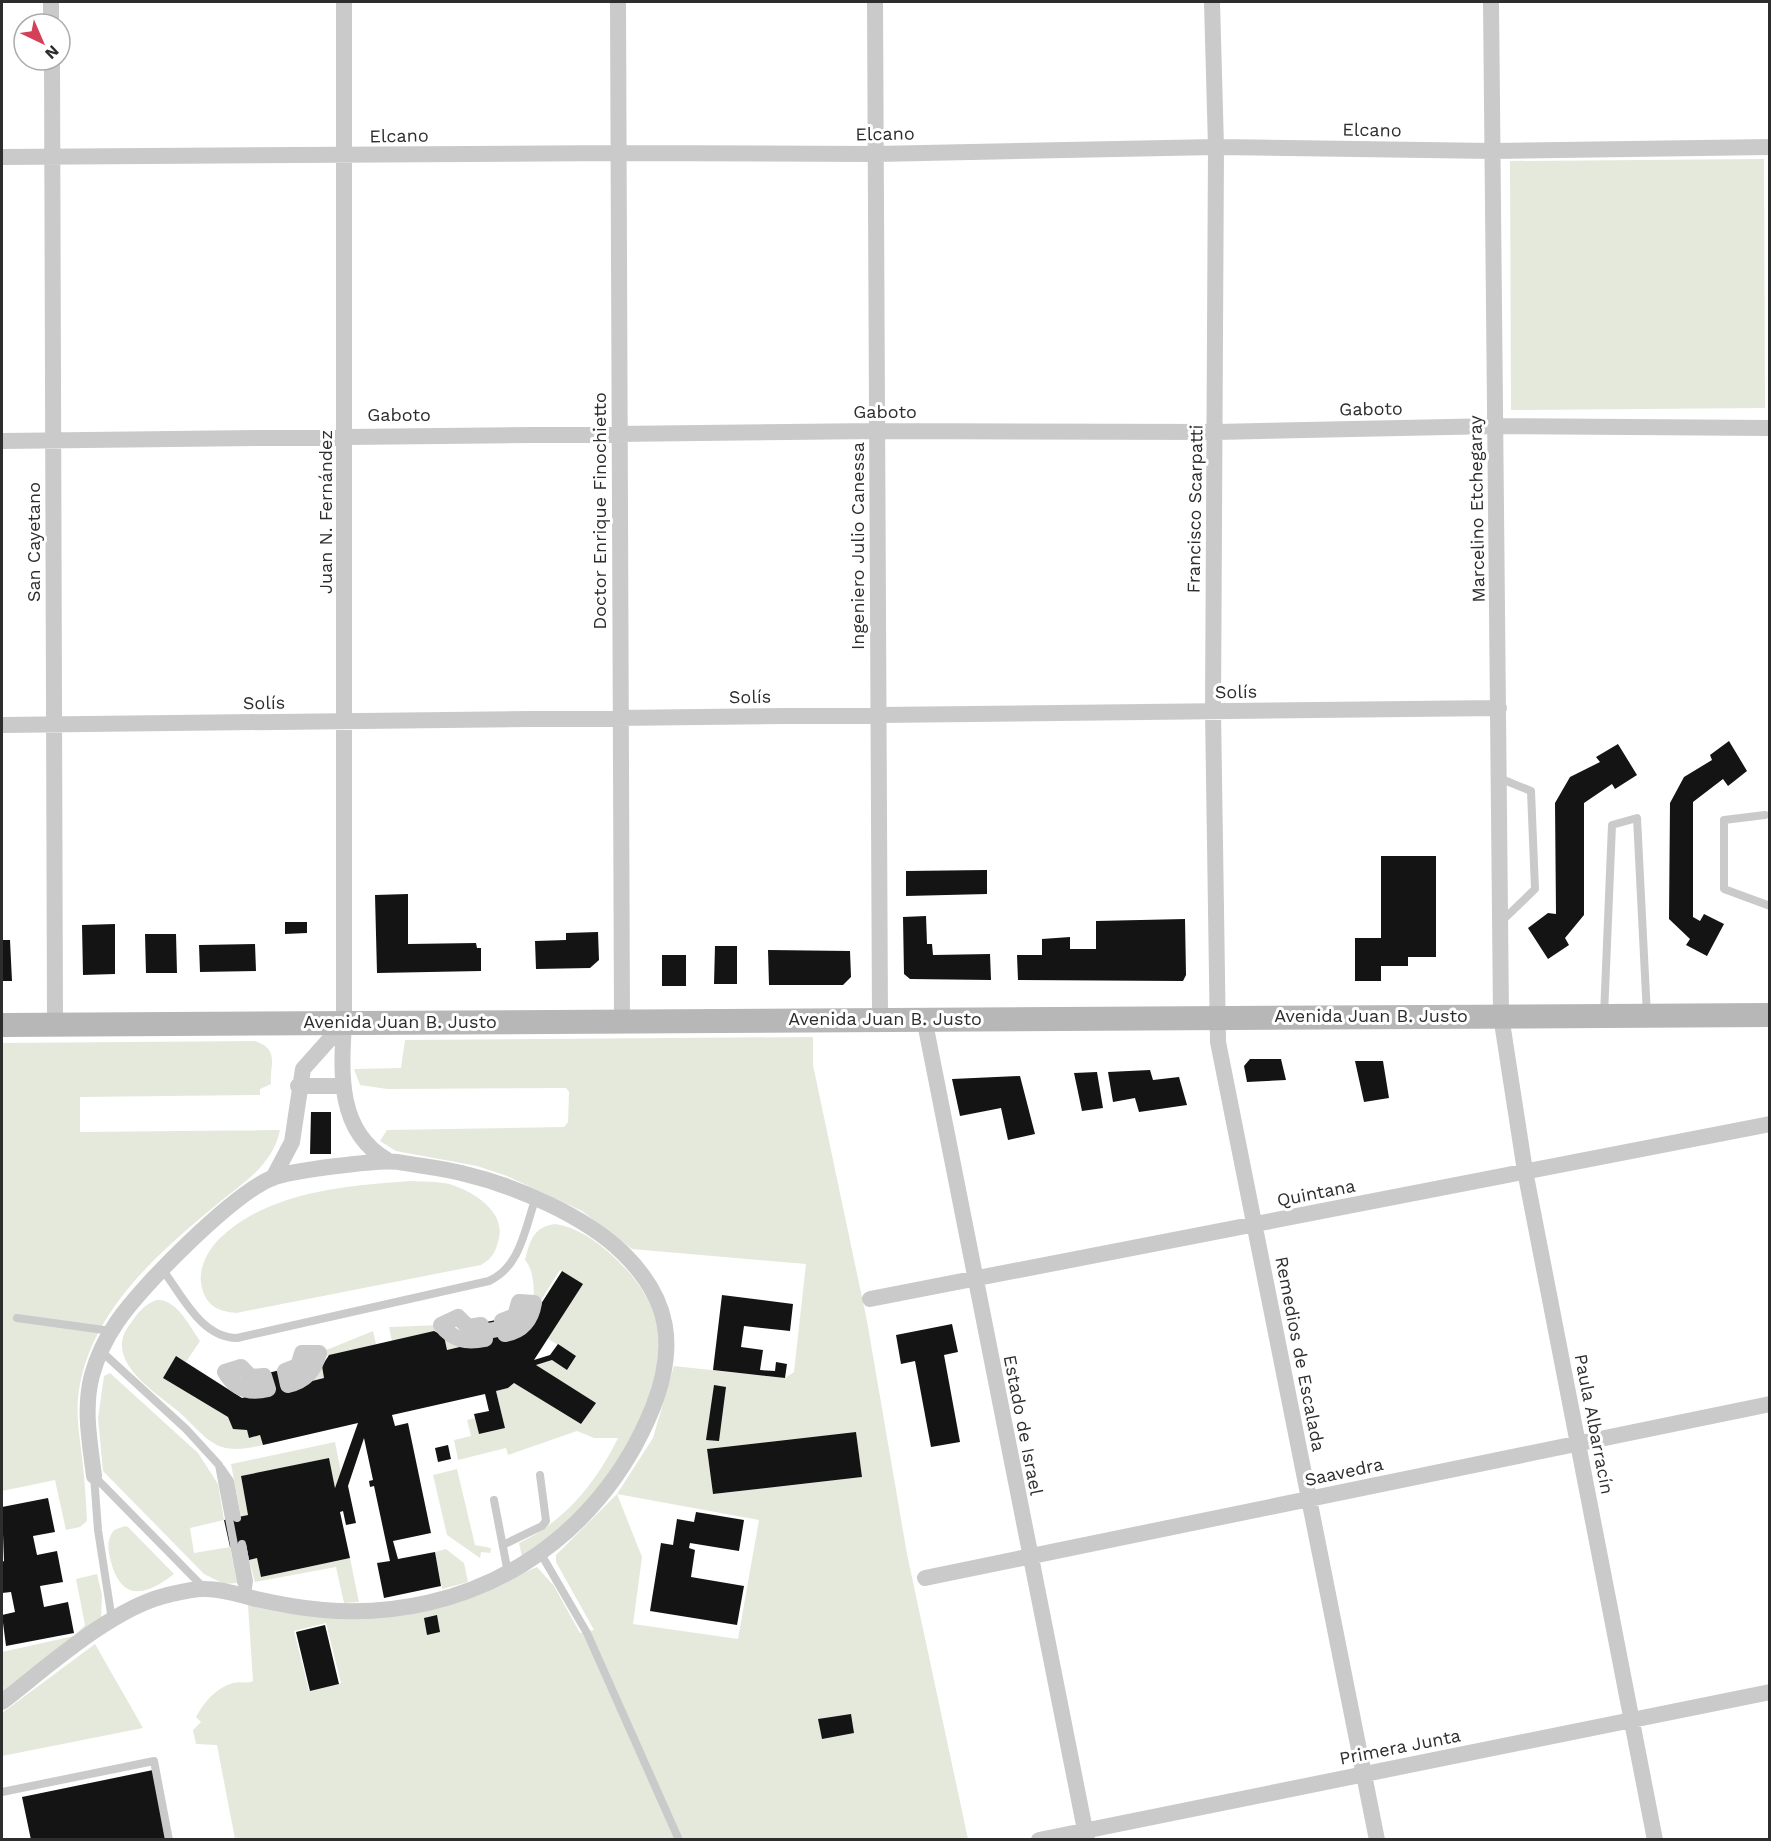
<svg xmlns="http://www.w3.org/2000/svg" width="1771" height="1841" viewBox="0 0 1771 1841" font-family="'Work Sans',sans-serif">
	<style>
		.green { fill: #e4e9dc; fill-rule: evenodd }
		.building { fill: #141414 }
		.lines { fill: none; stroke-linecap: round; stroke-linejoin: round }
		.lane { stroke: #cacaca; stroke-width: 8 }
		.street { stroke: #cacaca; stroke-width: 16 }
		.secondary { stroke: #b7b7b7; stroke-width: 24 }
		.street-bridge { stroke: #cacaca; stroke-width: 16 }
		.labels { text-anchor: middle; stroke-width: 6; stroke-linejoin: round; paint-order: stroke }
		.street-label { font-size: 18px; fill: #2d2d2d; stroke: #fff }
	</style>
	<rect width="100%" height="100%" fill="#fff"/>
	<path class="green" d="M1764,159L1765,408L1511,410L1510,161Z
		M813,1037V1065L867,1321L907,1554L968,1839H235L217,1745L196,1744L193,1730L201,1722L196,1717C204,1702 216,1688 233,1683C240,1681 246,1684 253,1681L248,1605L278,1612L325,1618L460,1601L537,1567L554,1586L580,1633L594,1630L556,1562V1555L617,1494L653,1438L674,1366L785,1378L794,1372L806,1264L632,1249L582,1211L507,1176L477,1166L396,1151L380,1141L387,1130L564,1127L568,1122L569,1092L566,1088L387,1089L360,1085L354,1069L401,1068L405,1040ZM856,1432L862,1477L713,1494L707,1449ZM617,1494L759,1520L738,1639L633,1624L642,1557ZM326,1623L341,1683L309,1691L294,1631Z
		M255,1041C281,1050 269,1066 271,1084L260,1089V1095L80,1097V1132L280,1130C273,1164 246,1181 221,1201C159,1252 87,1313 78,1398C76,1421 81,1444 83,1466C85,1484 86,1502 87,1521L80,1527L66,1530L55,1480L2,1491V1043Z
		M411,1181C424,1182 437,1181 449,1184C473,1191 505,1211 499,1238C496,1251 493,1258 481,1265L236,1313C219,1311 207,1307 202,1288C197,1270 207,1251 220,1238C270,1191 345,1186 411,1181Z
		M555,1224C582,1228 606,1248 624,1267C645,1289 661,1317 659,1349C656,1408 604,1492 559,1530C547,1539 534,1548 522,1557L519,1543C565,1521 596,1483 618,1438H594L577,1431L508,1455L506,1448L458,1460L454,1440L471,1436L467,1420L475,1418L479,1434L505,1428L496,1391L508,1388L514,1383L581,1424L595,1403L536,1365L552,1360L567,1370L576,1357L547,1338L582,1284L560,1270L531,1316C535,1301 536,1272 525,1260C530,1241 533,1227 555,1224Z
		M157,1300C177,1299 190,1327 200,1341L186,1362L177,1357L163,1378L228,1417L234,1429L247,1430L249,1438L260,1435L263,1445C249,1448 236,1451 222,1447C206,1442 192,1423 179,1412C154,1391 102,1360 130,1324C138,1313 144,1304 157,1300Z
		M441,1325L485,1341L447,1350L444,1336L437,1331L392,1341L389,1327Z
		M373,1331L376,1344L326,1356L322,1366L324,1378L288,1387L319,1353Z
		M110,1373L198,1453L218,1484L224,1520L190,1528L194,1553L230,1547L237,1583L224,1584L204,1574L103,1471L98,1418L104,1376Z
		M335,1442L341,1472L335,1488L329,1458L241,1476L248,1515L241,1517L231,1464Z
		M457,1469L475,1545L491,1548L490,1553L481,1552L480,1558L447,1535L433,1475Z
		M125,1526L128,1527L174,1574C146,1596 122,1602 111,1562C108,1550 106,1540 114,1530Z
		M446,1549L464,1563L468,1582L442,1589L435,1552Z
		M257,1558L261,1577L350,1558L359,1602L344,1603L336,1567L255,1582L249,1560Z
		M97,1574L102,1595L101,1618L2,1695V1652L74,1636L85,1625L76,1579Z
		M95,1644L143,1728L2,1756V1713Z"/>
	<path class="building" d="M1729,741L1747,771L1728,786L1723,779L1693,802V917L1700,921L1704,914L1724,924L1707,956L1686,945L1690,939L1669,919L1670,803L1684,777L1712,760L1710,755Z
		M1618,744L1637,775L1615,789L1612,784L1584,803V915L1565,938L1569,945L1548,959L1528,928L1548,913L1556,914L1555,803L1570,777L1600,762L1596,757Z
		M1381,856H1436V957H1408V966H1381V981H1355V938H1381Z
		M987,870V894L906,896V871Z
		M408,894V944L476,943L477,948H481V971L377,973L375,895Z
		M926,916L927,944H932L933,955L990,954L991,980L910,979L904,974L903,917Z
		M1185,919L1186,975L1183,981L1018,980L1017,955H1042V939L1070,937V949H1096V921Z
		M285,922H307V933L285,934Z
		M115,924V974L83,975L82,925Z
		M598,932L599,960L590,968L536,969L535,941L566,940V933Z
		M145,934H176L177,973H146Z
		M2,940H10L12,981H2Z
		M255,944L256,971L200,972L199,945Z
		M715,946H737V984H714Z
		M768,950L850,951L851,977L843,985H769Z
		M662,955H686V986H662Z
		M1250,1059H1281L1286,1080L1247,1082L1244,1066Z
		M1355,1061H1383L1389,1098L1364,1102Z
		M1150,1070L1153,1080L1179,1077L1187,1105L1139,1112L1135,1098L1113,1102L1108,1072Z
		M1097,1072L1103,1108L1082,1111L1074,1073Z
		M1020,1076L1035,1134L1008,1140L1001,1108L960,1116L952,1079Z
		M311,1112H331V1154H310Z
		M562,1271L583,1284L534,1360L550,1355L558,1344L576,1356L567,1370L552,1360L536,1365L596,1403L581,1424L514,1383L508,1388L496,1391L505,1428L479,1434L474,1414L489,1411L485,1394L392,1415L395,1426L408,1423L431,1533L393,1541L398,1559L435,1552L441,1586L384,1598L377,1563L390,1561L374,1486L370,1487L369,1481L373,1480L364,1438L348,1486L356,1523L346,1525L343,1511L340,1512L350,1558L261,1577L257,1558L249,1560L246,1544L230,1547L224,1520L248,1515L241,1476L329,1458L335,1488L358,1423L263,1445L260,1435L249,1438L247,1430L233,1429L228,1417L163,1378L176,1356L242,1398L268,1391L264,1374L284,1369L288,1387L324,1378L322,1366L329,1355L434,1331L444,1336L447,1350L485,1341L481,1323L501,1319L525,1329Z
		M722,1295L793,1304L790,1331L744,1326L741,1347L763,1350L760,1370L775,1371L776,1362L787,1364L785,1378L713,1370Z
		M952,1324L958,1352L944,1355L960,1442L931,1447L915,1361L901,1364L896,1335Z
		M714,1385L726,1387L719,1441L706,1440Z
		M856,1432L862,1477L713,1494L707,1449Z
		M448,1445L451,1459L438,1462L435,1448Z
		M48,1498L55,1532L33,1536L37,1555L57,1551L63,1582L40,1586L44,1607L68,1602L74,1633L6,1646L2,1615L15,1612L11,1592L2,1593V1562L4,1561L2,1507Z
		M696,1512L744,1520L739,1551L690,1543L689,1548L695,1550L691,1577L744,1586L737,1625L650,1611L661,1543L673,1545L677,1519L694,1522Z
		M437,1615L440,1632L427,1635L424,1618Z
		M325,1625L339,1684L310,1691L296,1632Z
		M851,1714L854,1733L822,1739L818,1719Z
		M153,1770L167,1840H31L22,1797Z"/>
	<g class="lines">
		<path class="lane" d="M1499,778L1531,791L1535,889L1502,921
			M1765,815L1724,820V889L1770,906
			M1604,1015L1612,825L1637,818L1647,1015
			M162,1269C182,1295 201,1338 237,1338L489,1281C520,1267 525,1229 535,1200
			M17,1318L111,1331
			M101,1351L186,1429L219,1465L241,1582L247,1597
			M221,1468L230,1481L237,1518
			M94,1476L204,1588
			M94,1476L98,1530L112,1620
			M494,1500L508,1573
			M242,1544L249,1581L247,1594
			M503,1545L542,1526L546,1521L540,1475
			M541,1554L587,1633L679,1840
			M2,1792L154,1761L169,1840"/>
		<path class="street" d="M51,2V24
			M344,2V1023C341,1073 337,1131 387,1160
			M618,2L622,1021
			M875,2L880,1018
			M1212,2L1216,147L1213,711L1218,1042L1377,1840
			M1491,2L1501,1016L1525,1171L1655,1840
			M52,60L55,1024
			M2,157L619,153L876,154L1216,147L1493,151L1770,147
			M2,441L877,431L1216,432L1496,426L1770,428
			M2,725L1499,708
			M924,1018L1087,1840
			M298,1086H342
			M273,1178L292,1142L303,1069L344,1023
			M870,1299L1770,1124
			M519,1302L534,1303C531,1321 522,1331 505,1334L502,1321L515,1316Z
			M458,1317L468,1327L481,1325L485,1339C466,1343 453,1340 441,1325Z
			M302,1353H319C315,1370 306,1381 288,1385L285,1371L298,1366Z
			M241,1367L251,1377L264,1376L268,1389C249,1394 235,1389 225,1372Z
			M925,1578L1770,1404
			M2,1702C46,1668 110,1610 164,1596C177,1593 193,1588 206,1589C223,1589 240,1595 256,1599C278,1604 300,1608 323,1610C470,1622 598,1544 653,1407C677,1346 670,1299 623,1253C585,1216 516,1186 465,1174C443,1168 420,1166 398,1162C380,1159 289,1171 272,1178C233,1194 141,1286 117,1322C106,1338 97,1357 92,1375C83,1409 90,1443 94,1476
			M1039,1840L1770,1692"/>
		<path class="secondary" d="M2,1025L1770,1015"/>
		<path class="street-bridge" d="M483,1332L503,1328"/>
	</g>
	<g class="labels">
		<g class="street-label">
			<text transform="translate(1372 130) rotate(1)" y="6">Elcano</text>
			<text transform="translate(885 134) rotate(-1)" y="6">Elcano</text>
			<text transform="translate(399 136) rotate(-1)" y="6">Elcano</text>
			<text transform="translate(1371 409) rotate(-1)" y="6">Gaboto</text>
			<text x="885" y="418">Gaboto</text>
			<text x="399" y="421">Gaboto</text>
			<text transform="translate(1195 509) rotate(-89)" y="6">Francisco Scarpatti</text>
			<text transform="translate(1477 509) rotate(-91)" y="6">Marcelino Etchegaray</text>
			<text transform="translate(600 511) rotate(-90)" y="6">Doctor Enrique Finochietto</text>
			<text transform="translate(326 512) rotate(-90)" y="6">Juan N. Fernández</text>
			<text transform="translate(34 542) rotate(-90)" y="6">San Cayetano</text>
			<text transform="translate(858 546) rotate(-90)" y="6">Ingeniero Julio Canessa</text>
			<text transform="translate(1236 692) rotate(-1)" y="6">Solís</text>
			<text transform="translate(750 697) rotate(-1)" y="6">Solís</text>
			<text transform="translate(264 703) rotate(-1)" y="6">Solís</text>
			<text x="1371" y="1022">Avenida Juan B. Justo</text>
			<text x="885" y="1025">Avenida Juan B. Justo</text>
			<text x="400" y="1028">Avenida Juan B. Justo</text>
			<text transform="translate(1316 1193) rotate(-11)" y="6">Quintana</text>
			<text transform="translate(1300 1354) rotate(79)" y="6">Remedios de Escalada</text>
			<text transform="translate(1594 1424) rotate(79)" y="6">Paula Albarracín</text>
			<text transform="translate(1023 1425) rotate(79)" y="6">Estado de Israel</text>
			<text transform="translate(1344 1472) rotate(-12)" y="6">Saavedra</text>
			<text transform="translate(1400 1747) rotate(-11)" y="6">Primera Junta</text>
		</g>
	</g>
	<rect width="1771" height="1841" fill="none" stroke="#2d2d2d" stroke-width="6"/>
	<g transform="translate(42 42) rotate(136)"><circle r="28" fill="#ffffff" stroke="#ababab" stroke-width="1.5"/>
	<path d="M0-4.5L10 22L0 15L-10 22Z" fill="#d34058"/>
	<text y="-9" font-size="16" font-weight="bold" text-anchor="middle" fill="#2d2d2d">N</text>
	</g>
</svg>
